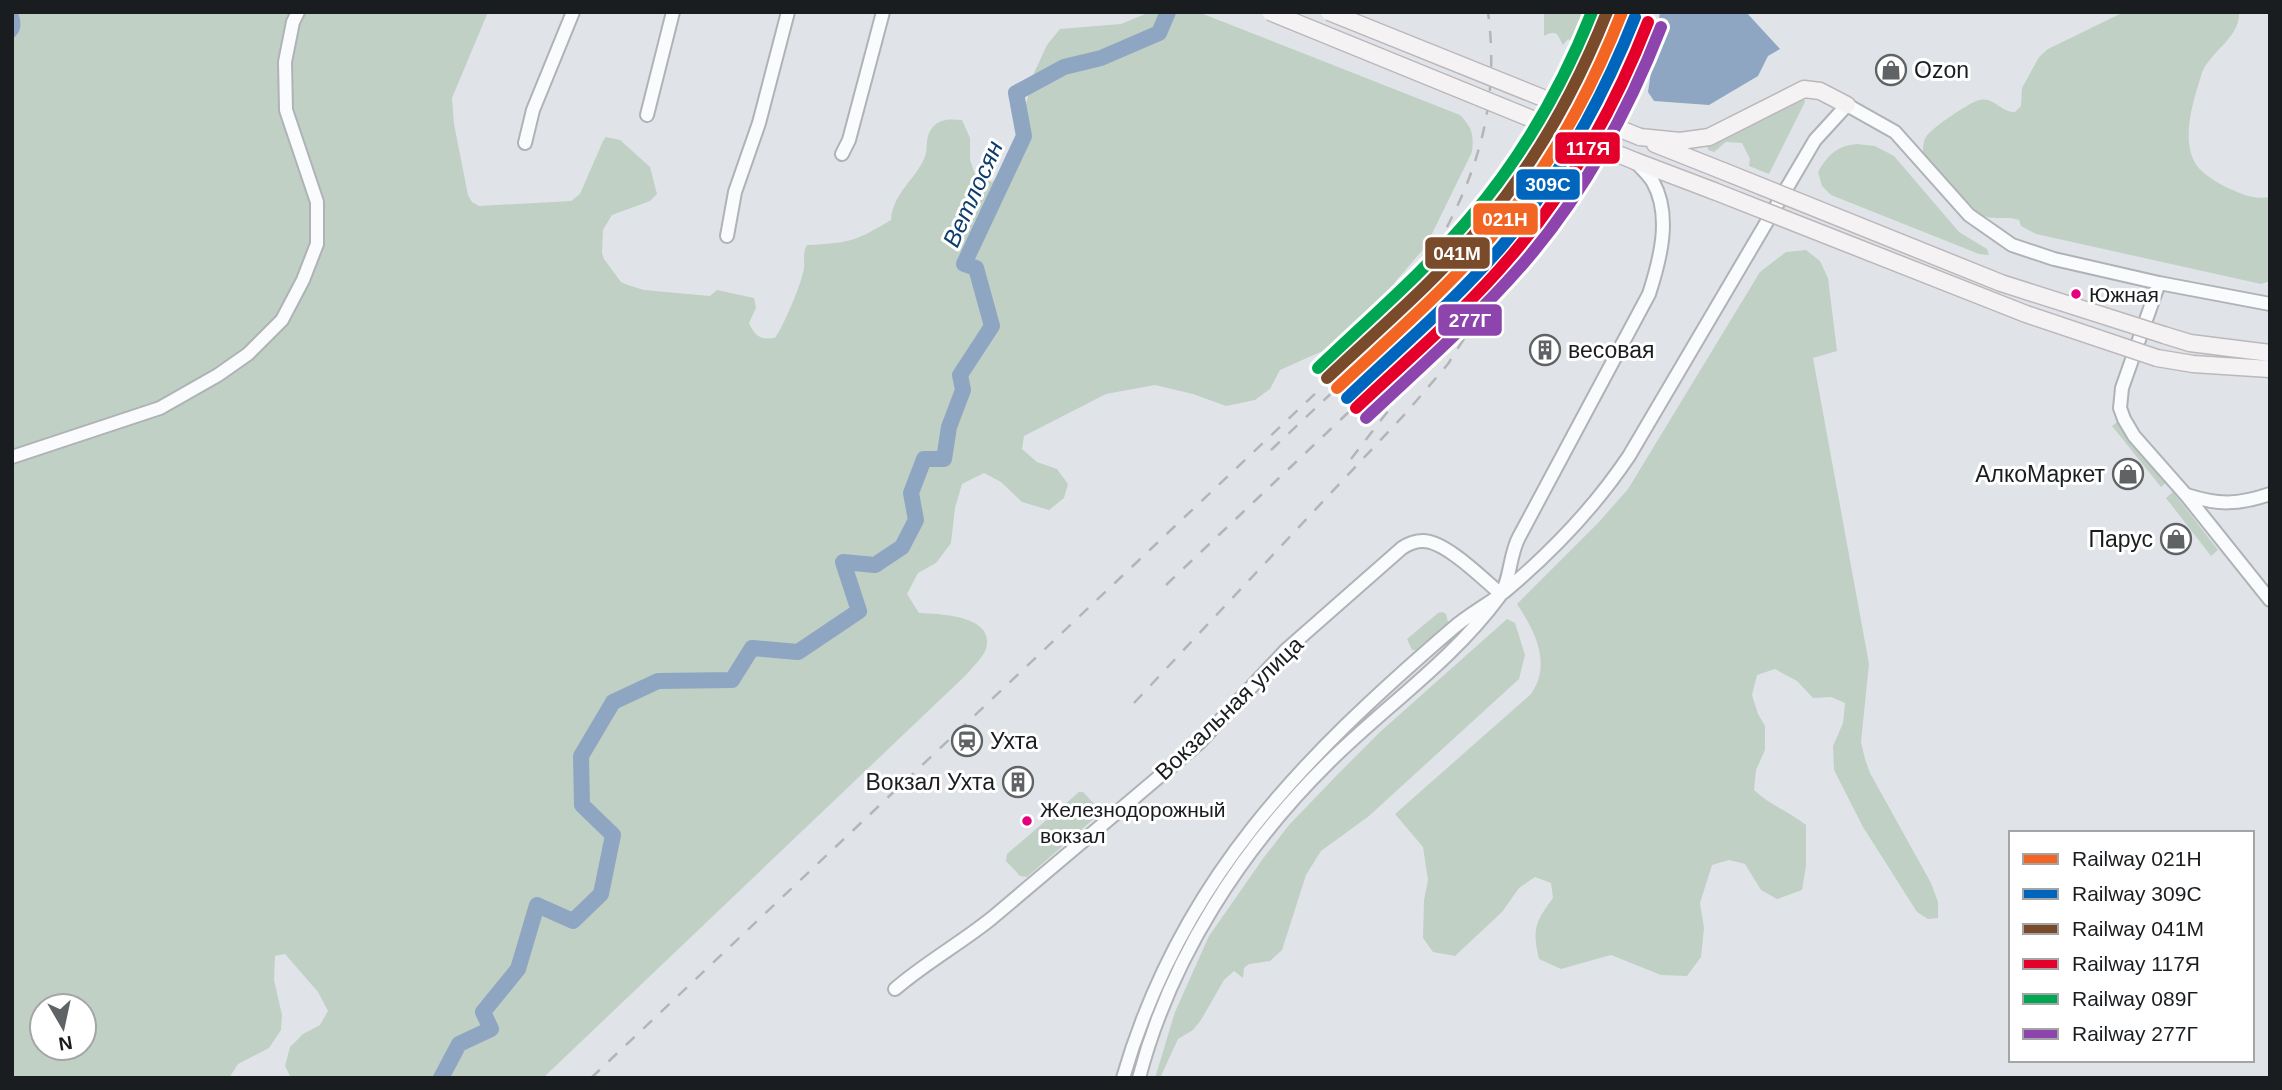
<svg xmlns="http://www.w3.org/2000/svg" width="2282" height="1090" viewBox="0 0 2282 1090" font-family="Helvetica,sans-serif">
	<style>
		.green { fill: #c0d0c4; fill-rule: evenodd }
		.water { fill: #8ea6c2 }
		.lines { fill: none; stroke-linecap: round; stroke-linejoin: round }
		.river { stroke: #8ea6c2; stroke-width: 16 }
		.minor-casing { stroke: #afb2b6; stroke-width: 16 }
		.major-casing { stroke: #bcb7bb; stroke-width: 19 }
		.minor { stroke: #fafbfc; stroke-width: 12 }
		.major { stroke: #f5f2f3; stroke-width: 16 }
		.rail { stroke: #b4b5b6; stroke-width: 2.5; stroke-dasharray: 12 12; stroke-linecap: butt }
		.major-bridge-casing { stroke: #bcb7bb; stroke-width: 19; stroke-linecap: butt }
		.major-bridge { stroke: #f5f2f3; stroke-width: 16 }
		.rail-1-casing { stroke: #fff; stroke-width: 18 }
		.rail-2-casing { stroke: #fff; stroke-width: 18 }
		.rail-3-casing { stroke: #fff; stroke-width: 18 }
		.rail-4-casing { stroke: #fff; stroke-width: 18 }
		.rail-5-casing { stroke: #fff; stroke-width: 18 }
		.rail-6-casing { stroke: #fff; stroke-width: 18 }
		.rail-1 { stroke: #f26522; stroke-width: 12 }
		.rail-2 { stroke: #0065bd; stroke-width: 12 }
		.rail-3 { stroke: #7a4b2a; stroke-width: 12 }
		.rail-4 { stroke: #e4002b; stroke-width: 12 }
		.rail-5 { stroke: #00a651; stroke-width: 12 }
		.rail-6 { stroke: #8e44ad; stroke-width: 12 }
		.bus-dot { fill: #e5007d; stroke: #fff; stroke-width: 2.5 }
		.labels { text-anchor: middle; stroke-width: 6; stroke-linejoin: round; paint-order: stroke }
		.bus-label { font-size: 21px; fill: #1a1d20; stroke: #fff; text-anchor: start }
		.poi-label { font-size: 23px; fill: #1a1d20; stroke: #fff; text-anchor: start }
		.street-label { font-size: 23px; fill: #1a1d20; stroke: #fff }
		.water-label { font-size: 24px; font-style: italic; fill: #0d3c6d; stroke: #fff }
		.line-badge { stroke: #fff; stroke-width: 2.5 }
		.badge-label { font-size: 19px; text-anchor: middle; font-weight: bold; fill: #fff }
	</style>
	<rect width="100%" height="100%" fill="#e0e4e9"/>
	<path class="green" d="M18,12H488L452,98L454,124L468,195L472,202L479,206L571,201L580,194L603,141L606,137L620,140L650,167L657,194L650,201L612,215L603,230L602,253L604,259L621,282L628,285L644,290L710,296L717,290L754,298L756,308L749,323C755,336 760,340 775,338C784,325 802,283 804,268C805,259 802,254 807,245C849,243 854,242 891,220C893,193 914,181 924,159C929,149 924,138 932,128C940,118 951,119 962,120L970,138V160L976,177L992,182L1010,166L1034,73L1047,45L1060,29L1121,24L1150,12H1198L1460,115C1472,127 1474,135 1472,152L1426,246L1396,281L1381,306L1327,349L1280,370L1270,389L1255,400L1226,406L1193,394L1155,385L1106,394L1024,436L1022,449L1037,462L1057,469L1068,484L1064,498L1049,510L1022,502L1001,482L984,473L962,484L955,508L951,543L936,563L918,573L907,594L919,613C939,614 996,615 986,649C983,657 972,668 966,675L543,1078H291L285,1066L290,1047L303,1034L320,1025L328,1011L318,992L285,954L275,956L274,980L282,1015L281,1030L269,1048L238,1064L229,1078H12V39C22,31 22,23 18,12ZM42,1006H84V1048H42Z
		M1544,12H1599L1597,23L1585,49L1568,39L1563,45L1557,34C1552,32 1549,33 1544,36Z
		M2124,12H2239C2241,38 2207,53 2201,76C2193,102 2180,141 2197,166C2204,175 2218,183 2228,188C2241,194 2255,200 2270,197V281L2261,284L2036,234L2021,226L2019,220C2003,215 1997,222 1979,214L1923,153C1923,147 1923,142 1926,137C1930,129 1971,101 1980,100C1995,97 2001,113 2015,112L2021,106L2022,88L2039,57L2048,49Z
		M1803,95L1805,102L1769,174L1749,166L1750,159L1742,143L1726,142L1714,152L1708,150L1707,145Z
		M1857,144L1875,146L1894,156L1959,232L1987,249L1989,255L1979,254L1831,195L1822,186L1818,172C1828,155 1836,146 1857,144Z
		M1806,250L1820,261L1828,278L1837,351L1813,358L1869,664L1861,742L1865,759L1870,773L1931,883L1938,902V918L1928,919L1917,912L1863,827L1834,770L1833,746L1843,723L1845,703L1831,697L1813,698L1797,681L1775,669L1757,675L1752,695L1758,714L1765,726V750L1756,770L1754,790C1769,805 1789,811 1806,825V866L1802,890L1777,899L1761,890L1745,864L1729,860L1712,865L1700,903L1704,928L1701,957L1687,976L1661,975L1611,955L1561,969L1539,959C1532,929 1535,922 1553,898L1551,883L1535,877L1519,888L1502,912L1455,956L1433,952L1423,938L1424,900L1428,880L1423,847L1395,814L1531,694C1552,664 1535,631 1517,604L1599,522L1628,489L1760,272L1786,252Z
		M2117,422L2166,483L2161,487L2112,426Z
		M2173,492L2218,550L2211,556L2166,498Z
		M1442,612L1446,614L1448,622L1417,650H1412L1407,639L1438,613Z
		M1507,619L1515,623L1525,655L1519,679L1369,816L1321,851L1306,875L1282,950L1270,961L1249,964L1244,968L1243,978L1234,971L1224,980L1201,1020L1193,1030L1178,1039L1160,1078H1155L1175,1012L1209,936L1262,860L1289,825L1339,773L1380,732Z
		M1079,792H1083L1099,809L1097,816L1027,877L1020,876L1006,861L1007,854Z"/>
	<path class="water" d="M12,12H18C22,23 22,32 12,39Z
		M1660,12H1746L1780,49L1768,56L1758,76L1709,105L1654,101L1648,92Z"/>
	<g class="lines">
		<path class="river" d="M441,1078L459,1044L491,1029L483,1012L518,969L537,905L573,921L601,894L613,835L582,805L581,756L613,702L658,681L732,680L752,648L798,652L859,611L843,562L875,565L902,547L916,520L911,493L924,459H944L949,427L963,390L960,375L992,326L976,268L964,264L1024,136L1016,93L1064,67L1101,58L1159,33L1168,12"/>
		<g class="minor-casing">
			<path id="minor" d="M647,115L673,12
				M525,143L533,110L573,12
				M842,154L849,140L883,12
				M727,236L735,192L759,123L788,12
				M2159,283L2122,388L2120,408L2124,419L2134,436L2186,495L2270,600
				M12,457L160,408L218,375L248,354L282,320L303,280L317,244V202L286,110L285,62L293,22L298,12
				M2187,495C2218,505 2238,505 2270,494
				M895,989C925,963 961,943 992,918L1199,743L1286,650L1402,548C1408,544 1415,541 1423,541C1446,541 1484,580 1501,594
				M1123,1078C1180,881 1301,759 1452,629C1468,615 1487,605 1504,592C1552,552 1594,508 1629,456L1815,140L1847,105L1895,132L1969,215L2012,245L2054,259L2159,283L2270,304
				M1139,1078C1170,959 1241,849 1328,763C1384,707 1451,662 1499,597C1511,581 1509,555 1519,537C1562,456 1606,376 1649,294C1660,260 1672,216 1653,182C1648,174 1641,168 1635,161"/>
		</g>
		<g class="major-casing">
			<path id="major" d="M1640,137L1680,141L1709,137L1804,89L1820,91L1847,105
				M1655,144L1723,171
				M1635,161L1714,191
				M2164,335L2190,343L2270,353
				M2157,358L2193,364L2270,369"/>
		</g>
		<use href="#minor" class="minor"/>
		<use href="#major" class="major"/>
		<path class="rail" d="M1423,269C1474,186 1501,111 1488,12
			M1271,450L1337,388
			M1351,459L1398,398L1538,197
			M1166,585L1391,372L1442,318
			M1134,703L1405,414L1448,364L1501,280L1546,200L1621,54L1635,12
			M591,1078L1446,270L1499,215"/>
		<g class="major-bridge-casing">
			<path id="major-bridge" d="M1270,12L1635,161
				M1329,12L1640,137
				M1723,171L2001,283L2164,335
				M1714,191L2026,314L2157,358"/>
		</g>
		<use href="#major-bridge" class="major-bridge"/>
		<g class="rail-1-casing">
			<path id="rail-1" d="M1337,388C1389,339 1443,292 1490,238C1548,171 1590,94 1622,12"/>
		</g>
		<g class="rail-2-casing">
			<path id="rail-2" d="M1347,398C1399,348 1455,301 1502,246C1560,177 1602,100 1635,17"/>
		</g>
		<g class="rail-3-casing">
			<path id="rail-3" d="M1327,378C1379,329 1434,282 1480,228C1535,164 1576,90 1607,12"/>
		</g>
		<g class="rail-4-casing">
			<path id="rail-4" d="M1356,408C1409,358 1465,311 1512,255C1571,186 1615,107 1648,22"/>
		</g>
		<g class="rail-5-casing">
			<path id="rail-5" d="M1318,368C1369,319 1424,272 1470,218C1522,157 1562,87 1592,12"/>
		</g>
		<g class="rail-6-casing">
			<path id="rail-6" d="M1366,418C1419,368 1474,320 1522,265C1583,195 1627,114 1661,27"/>
		</g>
		<use href="#rail-1" class="rail-1"/>
		<use href="#rail-2" class="rail-2"/>
		<use href="#rail-3" class="rail-3"/>
		<use href="#rail-4" class="rail-4"/>
		<use href="#rail-5" class="rail-5"/>
		<use href="#rail-6" class="rail-6"/>
	</g>
	<defs>
		<g id="shop-ring" transform="scale(1.575)"><circle r="9.5" fill="#fff" stroke="#5f6366" stroke-width="1.5"/><path d="M-5-2.5h2.3a2.7 3.5 0 0 1 5.4 0H5L5.5 6h-11ZM-1.5-2.5h3a1.5 2.3 0 0 0-3 0Z" fill="#5f6366"/></g>
		<g id="building-ring" transform="scale(1.575)"><circle r="9.5" fill="#fff" stroke="#5f6366" stroke-width="1.5"/><path d="M-4-6H4V6H1V3H-1V6H-4ZM-2.5-4.3h1.7v1.8h-1.7ZM.8-4.3h1.7v1.8H.8ZM-2.5-1h1.7V.8h-1.7ZM.8-1h1.7V.8H.8Z" fill="#5f6366"/></g>
		<g id="station-ring" transform="scale(1.575)"><circle r="9.5" fill="#fff" stroke="#5f6366" stroke-width="1.5"/><path d="M-3-6H3Q5-6 5-4V2Q5 4 3 4L4.5 6H3L1.5 4h-3L-3 6H-4.5L-3 4Q-5 4-5 2V-4Q-5-6-3-6ZM-3.5-4v3h7v-3ZM-3.5 1v1.5H-2V1ZM2 1v1.5H3.5V1Z" fill="#5f6366"/></g>
	</defs>
	<g fill-rule="evenodd">
		<use href="#shop-ring" x="1891" y="70"/>
		<use href="#building-ring" x="1545" y="350"/>
		<use href="#shop-ring" x="2128" y="474"/>
		<use href="#shop-ring" x="2176" y="539"/>
		<use href="#station-ring" x="967" y="741"/>
		<use href="#building-ring" x="1018" y="782"/>
	</g>
	<g class="bus-dot">
		<circle cx="2076" cy="294" r="6"/>
		<circle cx="1027" cy="821" r="6"/>
	</g>
	<g class="labels">
		<g class="bus-label">
			<text x="2089" y="302">Южная</text>
			<text x="1040" y="817">Железнодорожный<tspan x="1040" dy="26">вокзал</tspan></text>
		</g>
		<g class="poi-label">
			<text x="1914" y="78">Ozon</text>
			<text x="1568" y="358">весовая</text>
			<text x="2105" y="482" text-anchor="end">АлкоМаркет</text>
			<text x="2153" y="547" text-anchor="end">Парус</text>
			<text x="990" y="749">Ухта</text>
			<text x="995" y="790" text-anchor="end">Вокзал Ухта</text>
		</g>
		<g class="street-label">
			<text transform="translate(1229 708) rotate(-44)" y="8">Вокзальная улица</text>
		</g>
		<g class="water-label">
			<text transform="translate(973 194) rotate(-66)" y="8">Ветлосян</text>
		</g>
	</g>
	<g class="line-badge">
		<rect x="1554" y="131" width="67" height="34" rx="7" fill="#e4002b"/>
		<rect x="1515" y="168" width="66" height="33" rx="7" fill="#0065bd"/>
		<rect x="1472" y="202" width="67" height="34" rx="7" fill="#f26522"/>
		<rect x="1424" y="236" width="67" height="34" rx="7" fill="#7a4b2a"/>
		<rect x="1437" y="303" width="66" height="34" rx="7" fill="#8e44ad"/>
	</g>
	<g class="badge-label">
		<text x="1588" y="155">117Я</text>
		<text x="1548" y="191">309С</text>
		<text x="1505" y="226">021Н</text>
		<text x="1457" y="260">041М</text>
		<text x="1470" y="327">277Г</text>
	</g>
	<rect width="2282" height="1090" fill="none" stroke="#1a1d20" stroke-width="28"/>
	<rect x="2009" y="831" width="245" height="231" fill="#ffffff" stroke="#a3a5a6" stroke-width="2"/>
	<rect x="2023" y="854" width="35" height="10" fill="#f26522" stroke="#a3a5a6" stroke-width="2"/>
	<text x="2072" y="866" font-size="21" fill="#1a1d20">Railway 021Н</text>
	<rect x="2023" y="889" width="35" height="10" fill="#0065bd" stroke="#a3a5a6" stroke-width="2"/>
	<text x="2072" y="901" font-size="21" fill="#1a1d20">Railway 309С</text>
	<rect x="2023" y="924" width="35" height="10" fill="#7a4b2a" stroke="#a3a5a6" stroke-width="2"/>
	<text x="2072" y="936" font-size="21" fill="#1a1d20">Railway 041М</text>
	<rect x="2023" y="959" width="35" height="10" fill="#e4002b" stroke="#a3a5a6" stroke-width="2"/>
	<text x="2072" y="971" font-size="21" fill="#1a1d20">Railway 117Я</text>
	<rect x="2023" y="994" width="35" height="10" fill="#00a651" stroke="#a3a5a6" stroke-width="2"/>
	<text x="2072" y="1006" font-size="21" fill="#1a1d20">Railway 089Г</text>
	<rect x="2023" y="1029" width="35" height="10" fill="#8e44ad" stroke="#a3a5a6" stroke-width="2"/>
	<text x="2072" y="1041" font-size="21" fill="#1a1d20">Railway 277Г</text>
	<g transform="translate(63 1027) rotate(171)"><circle r="33" fill="#ffffff" stroke="#a3a5a6" stroke-width="2"/>
	<path d="M0-5L12 26L0 18L-12 26Z" fill="#5f6366"/>
	<text y="-10" font-size="19" font-weight="bold" text-anchor="middle" fill="#1a1d20">N</text>
	</g>
</svg>
